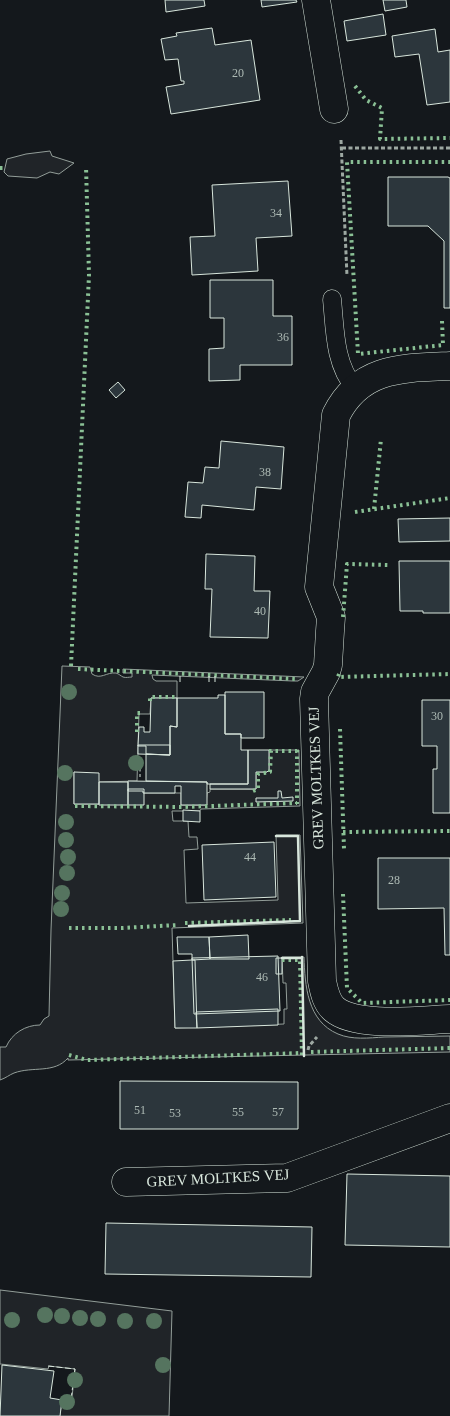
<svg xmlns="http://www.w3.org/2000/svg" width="450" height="1416" viewBox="0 0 450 1416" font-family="'Times New Roman',serif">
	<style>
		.green { fill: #202428; stroke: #939e99 }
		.building { fill: #2c363c; stroke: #d8e6dc }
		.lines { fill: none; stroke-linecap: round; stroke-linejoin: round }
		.service-casing { stroke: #d8e6dc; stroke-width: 19 }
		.minor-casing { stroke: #d8e6dc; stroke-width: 29 }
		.path { stroke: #9da8a2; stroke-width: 3; stroke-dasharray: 4 2.5; stroke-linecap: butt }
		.service { stroke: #14181c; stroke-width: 18 }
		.minor { stroke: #14181c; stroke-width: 28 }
		.hedge { stroke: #8ac095; stroke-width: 4; stroke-dasharray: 2.5 4; stroke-linecap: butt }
		.fence { stroke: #d8e6dc; stroke-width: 1; stroke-dasharray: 6 2.5; stroke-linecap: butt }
		.wall { stroke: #d8e6dc; stroke-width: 2.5 }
		.tree { fill: #55745f }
		.labels { text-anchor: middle; stroke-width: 4; stroke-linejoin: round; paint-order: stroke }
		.number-label { font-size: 12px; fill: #adbab4 }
		.street-label { font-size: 15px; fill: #d8e6dc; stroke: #14181c }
	</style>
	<rect width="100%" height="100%" fill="#14181c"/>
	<path class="green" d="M50,151L52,156L74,163L59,174L50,172L37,178L8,176L4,172L7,159L26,154Z
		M62,666L90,667L92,674C101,680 106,672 116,673C119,674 121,676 123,677C126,678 129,677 132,677V673H123V669L304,677L298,681H293L152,675L153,679L156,681H177V698H151L150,714H139L137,781L99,782L74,772V804H98L143,793H181V805H206L207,793L210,792V789H256V772H267L269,770V750H299L300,806L201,809L200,811H172L173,821H188L189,837H197L198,849L184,850L186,903L278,900L276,835H300L303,923L172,928L175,1028L284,1024V1009H287L286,983H283L282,957H304C305,985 307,1021 338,1034C352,1040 369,1038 384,1037C406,1037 428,1036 450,1036V1052L68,1060V1058C54,1074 33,1066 14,1073C9,1075 6,1078 0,1080V1047H6C12,1033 26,1025 40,1025L44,1019L49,1016L51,930Z
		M0,1290L172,1311L169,1416H60L61,1406L71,1407L75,1369L49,1366L48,1369L0,1364Z"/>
	<path class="building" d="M165,0H204L205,6L166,12Z
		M261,0H296L297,2L262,7Z
		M383,0H406L407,7L385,11Z
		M383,14L386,35L347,41L344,21Z
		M212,28L215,45L251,40L260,100L171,114L166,87L184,84V81H181L178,59L165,60L161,39L177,36L176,33Z
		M435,29L438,52L450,50V102L427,105L419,54L395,57L392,36Z
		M388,177H448L450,178V308H444V241L428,226H388Z
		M288,181L292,236L256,238L258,271L192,275L190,237L215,236L212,185Z
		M210,280H273V316H292V365H240V380L209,381V349L224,348V318H210Z
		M118,382L125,390L116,398L109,390Z
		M221,441L284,447L281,489L256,487L254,510L202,505L201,518L185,517L188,482L203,483L205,467L219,468Z
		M450,518V541L399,542L398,519Z
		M206,554L255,556L254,591H270L268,638L210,637L212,589H205Z
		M399,561H450V613H423V611H400Z
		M225,692H264V738H241V734H225Z
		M218,695H225V734H241V750H248V784H207V782L146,781V754L170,755V726L177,727V698H218Z
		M151,698H177V727L170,726V755L146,754V746H138L139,727H144V732H150Z
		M422,700H450V813H433V769H437V746H422Z
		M138,745H170V755L138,754Z
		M248,750H269V770L267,772H256V789H210V784H248Z
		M74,772L99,773V804H74Z
		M128,781L207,782V805H181V786H175V793H143V791H128Z
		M99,782H128V805H99Z
		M128,789H144V805H128Z
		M278,791H281L282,798L293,797V801L256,802V798H278Z
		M183,810L200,811V822L183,821Z
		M274,842L276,897L204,900L202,845Z
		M378,858H450V955H445L444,908L378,909Z
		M248,935L249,959H210L209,937Z
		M177,937H209L210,959L192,960V954H178Z
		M278,956L280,1011L194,1014L192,958Z
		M276,958H282V974H276Z
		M192,960H195L197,1028H175L173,961Z
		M278,1009V1025L197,1028L196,1012Z
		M120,1081L298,1082V1129H120Z
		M347,1174L450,1176V1247L345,1245Z
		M106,1223L312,1227L311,1277L105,1274Z
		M2,1365L54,1371L50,1398L62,1400L60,1416H0Z"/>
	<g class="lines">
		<g class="service-casing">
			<path id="service" d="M332,299C335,328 334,364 355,388"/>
		</g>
		<g class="minor-casing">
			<path id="minor" d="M316,0L334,109
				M450,366C402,368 360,367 336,415L319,587L331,617L330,631L328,665L326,672L315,692L314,699L322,981C324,991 326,1002 334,1009C356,1028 421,1020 450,1019
				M126,1182L287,1178L450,1118"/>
		</g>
		<path class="path" d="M341,140L347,276
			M342,148H450
			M308,1050L309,1046L317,1037"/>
		<use href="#service" class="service"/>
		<use href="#minor" class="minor"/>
		<path class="hedge" d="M355,86L366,100L382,108L380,139L450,138
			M0,168H4
			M442,321L443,345L358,354L347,162H450
			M374,509L381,439
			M355,512L450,498
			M343,617L347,564L390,565
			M71,666L89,275L86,166
			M78,669L297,679
			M339,674L338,677L450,674
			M150,701V697H177
			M340,729L344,849
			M137,732V713H140
			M297,750V804
			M269,751H297
			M253,791L258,789V774L270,772L271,751
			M75,806L183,807L297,803
			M343,832L450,831
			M343,894L347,988L362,1003L450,1000
			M185,923L291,920
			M69,928H122L178,925
			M282,960H300L302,1056
			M311,1052L450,1048
			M69,1055L87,1060L302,1053"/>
		<path class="fence" d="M180,676V683
			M209,676V683
			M215,676V683
			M140,757V777
			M48,1366L75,1369L70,1407L61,1405"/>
		<path class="wall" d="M189,926L300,921L298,836H276
			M302,957L304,1056
			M282,958H302"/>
	</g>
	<g class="tree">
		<circle cx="69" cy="692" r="8"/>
		<circle cx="136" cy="763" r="8"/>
		<circle cx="65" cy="773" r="8"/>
		<circle cx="66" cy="822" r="8"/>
		<circle cx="66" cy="840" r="8"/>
		<circle cx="68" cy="857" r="8"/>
		<circle cx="67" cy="873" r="8"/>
		<circle cx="62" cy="893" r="8"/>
		<circle cx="61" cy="909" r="8"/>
		<circle cx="45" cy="1315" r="8"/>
		<circle cx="62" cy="1316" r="8"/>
		<circle cx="80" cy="1318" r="8"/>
		<circle cx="98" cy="1319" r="8"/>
		<circle cx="12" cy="1320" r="8"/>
		<circle cx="125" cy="1321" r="8"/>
		<circle cx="154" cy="1321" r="8"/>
		<circle cx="163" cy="1365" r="8"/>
		<circle cx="75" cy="1380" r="8"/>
		<circle cx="67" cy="1402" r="8"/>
	</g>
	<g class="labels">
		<g class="number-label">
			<text x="238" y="77">20</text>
			<text x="276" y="217">34</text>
			<text x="283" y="341">36</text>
			<text x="265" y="476">38</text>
			<text x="260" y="615">40</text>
			<text x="437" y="720">30</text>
			<text x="250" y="861">44</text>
			<text x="394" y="884">28</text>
			<text x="262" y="981">46</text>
			<text x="140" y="1114">51</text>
			<text x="238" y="1116">55</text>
			<text x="278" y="1116">57</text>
			<text x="175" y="1117">53</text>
		</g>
		<g class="street-label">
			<text transform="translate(316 778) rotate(-92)" y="5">GREV MOLTKES VEJ</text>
			<text transform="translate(218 1178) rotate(-3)" y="5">GREV MOLTKES VEJ</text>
		</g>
	</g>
</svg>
